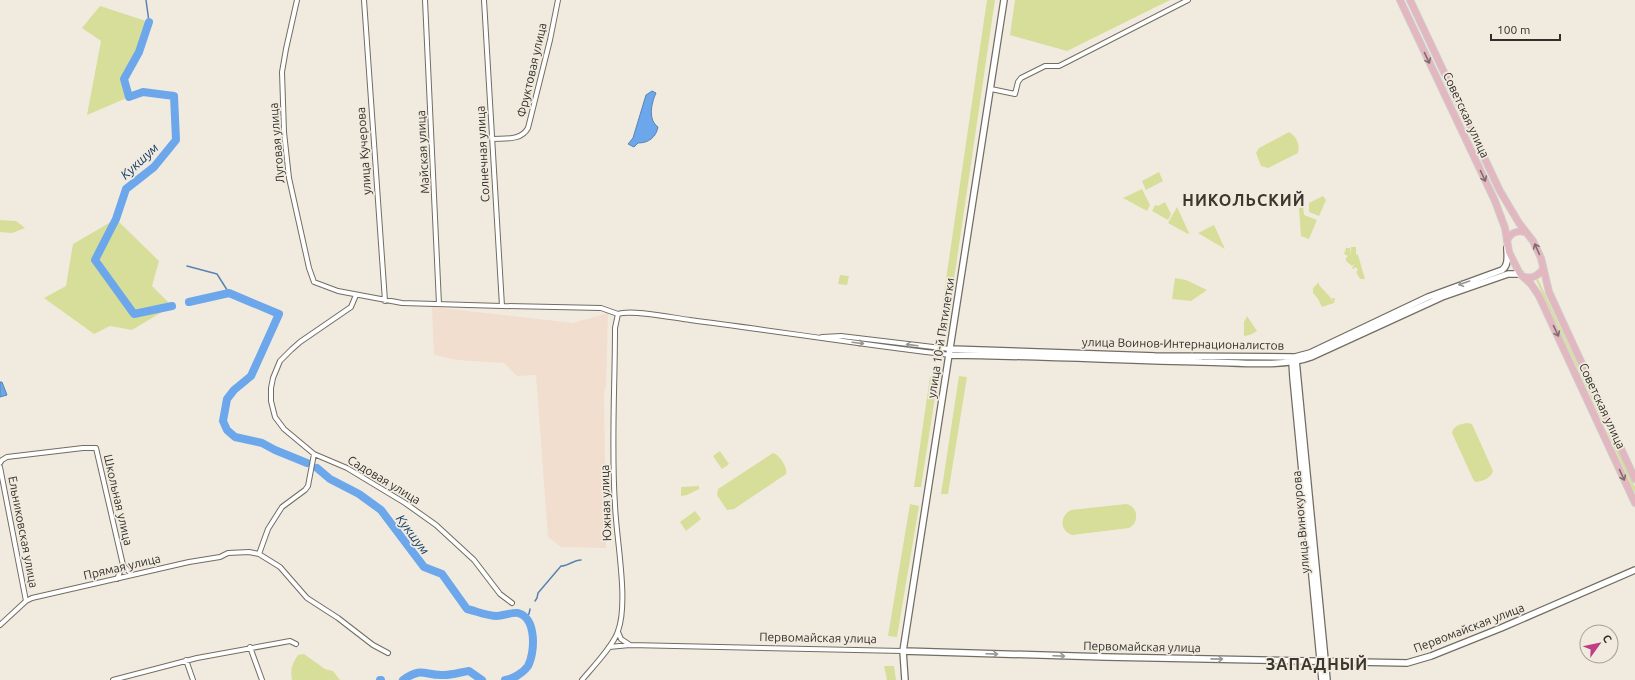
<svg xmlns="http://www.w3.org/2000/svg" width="1635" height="680" viewBox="0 0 1635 680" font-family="Ubuntu,sans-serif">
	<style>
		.industrial { fill: #f1dece }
		.green { fill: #d7de99 }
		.water { fill: #6ca7ec; stroke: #5a83b2 }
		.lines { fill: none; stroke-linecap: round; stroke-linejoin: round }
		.stream { stroke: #5a83b2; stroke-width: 1.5 }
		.river { stroke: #6ca7ec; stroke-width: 8 }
		.street-casing { stroke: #726d63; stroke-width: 6 }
		.secondary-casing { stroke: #726d63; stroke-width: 8 }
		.primary-casing { stroke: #cecdcc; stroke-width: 8 }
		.street { stroke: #fff; stroke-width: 4 }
		.secondary { stroke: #fff; stroke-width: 5.5 }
		.primary { stroke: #e3b7bf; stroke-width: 6 }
		.oneway { stroke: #816c6d }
		.oneway2 { stroke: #989794 }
		.labels { text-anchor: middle; stroke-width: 3.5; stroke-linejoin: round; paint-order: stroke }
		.street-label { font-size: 12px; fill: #312f2a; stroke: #f1ebdf }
		.water-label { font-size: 13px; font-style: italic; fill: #103a66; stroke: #f1ebdf }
		.district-label { font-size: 16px; font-weight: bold; letter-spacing: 1px; fill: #3c372e; stroke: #f1ebdf }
	</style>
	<rect width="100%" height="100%" fill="#f1ebdf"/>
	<path class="industrial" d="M432,307L573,323L608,313L606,386L604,392L606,548L561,547L548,537L536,375L517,376L504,363L457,360L434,355Z"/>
	<path class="green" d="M987,0H995L947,327H939Z
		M1015,0H1170L1067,51L1010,35Z
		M100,6L149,22L139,52L124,79L129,97L87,115L101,41L82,28Z
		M1289,132C1297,137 1300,144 1298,153L1268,168L1261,166L1256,153L1259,148Z
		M1159,172L1163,181L1146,190L1142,181Z
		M1142,189L1150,205L1147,211L1123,198Z
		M1323,196L1326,200L1319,216L1309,212V203Z
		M1165,202L1171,214L1168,220L1152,211L1155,205L1158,206Z
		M1303,206L1304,215L1317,220L1309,239L1301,236L1299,208Z
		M1177,207L1189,233L1188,234L1168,223Z
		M116,219L159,261L152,286L172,306L132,330L110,326L94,334L44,298L66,286L73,244Z
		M0,220L16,221L25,228L12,233L0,232Z
		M1214,225L1225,249L1198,233Z
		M1351,247H1356V254L1358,255L1365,279H1360L1356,272L1358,270L1356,267L1353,269L1352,268L1355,264L1352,266L1346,261V258L1348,256L1344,254L1346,248H1350L1351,255Z
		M840,275L849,276L847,285L838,284Z
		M1175,278L1186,280L1207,290L1191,301L1172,299Z
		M1538,279L1545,294L1605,423H1603L1536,280Z
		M1319,282V285L1331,298V301L1332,298H1335L1334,303L1322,307L1318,299L1313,293V288Z
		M1247,316L1257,331L1250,335L1244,336V322Z
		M959,376L967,377L948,494H941Z
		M930,377L938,378L921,487H914Z
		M1467,423L1472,424L1493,471C1491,478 1482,482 1475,482L1473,479L1452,433C1453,426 1460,424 1467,423Z
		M1609,431L1635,487V493L1607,432Z
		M720,451L729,464L722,469L713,456Z
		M773,453C780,455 788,468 786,474L734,509L727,510L717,495L718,489Z
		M699,486V489L687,495L681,496V487Z
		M910,504L919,506L897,637L888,636Z
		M1126,504C1138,506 1140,522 1129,528L1072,535C1059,530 1060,516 1071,510Z
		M695,511L701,519L686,531L680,522Z
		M304,654L325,669L333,671L340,680H292C290,670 292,664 298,655Z
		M884,666H894L896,680H887Z"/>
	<path class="water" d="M652,91L656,93C651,104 648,120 658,127C656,137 649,143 638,143L634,147L628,144L633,138L646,95Z
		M0,382H2L7,395L0,397Z"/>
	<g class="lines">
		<path class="stream" d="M146,0L149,22
			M187,266L217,274L229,293
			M535,601L537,598L538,593L561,566C569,566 573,560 581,560
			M525,617L529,614L530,609"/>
		<path class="river" d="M149,22L139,52L124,79L129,97L143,92L174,96L176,140L154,167L126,189L116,219L95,260L134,314L172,306
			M189,302L229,293L279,314L251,376L234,390L227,399L223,421L227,430L235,437L262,443L275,450L307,463
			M317,468L330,479L359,494L381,510L424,567L442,574L467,609C476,611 487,616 497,616C503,616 512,612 518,613C537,618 535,653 528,666C523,673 513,679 505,680
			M380,680H381
			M403,680C423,666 424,676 444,675C453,675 461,672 469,671L482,680"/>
		<g class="street-casing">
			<path id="street" d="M297,0L286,49L282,72L284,132L289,178L309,268L314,282L338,291L402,303L502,306L601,308L618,314
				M364,0L385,301
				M425,0L439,304
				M484,0L502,306
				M991,89L1015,94L1018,82L1021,78L1045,66H1059L1065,63L1188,0
				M492,139C505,138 521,141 528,128L550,40L558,0
				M356,295L351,307L300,342L291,350L280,361L273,378L271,388V401L275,417L284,429L314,454L347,468L405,503L436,525L474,560L500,594L512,603
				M618,314C631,309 674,318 690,320C777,331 863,345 950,355
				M822,337L841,336L950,349
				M0,463L2,460L7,457L83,448H96L123,565L117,579
				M0,467L26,601
				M259,554L268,529L282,507L305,490L308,486L314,454
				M123,565L132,575
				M0,625L26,601L32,598L189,562L220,557L228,553L249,552L259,554L280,567L307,598L338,618L373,645L388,653
				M618,632L621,639L630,645
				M250,647L262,680
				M609,647L630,645L903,651
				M186,660L193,680
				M113,680L197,658L290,641L296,644
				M582,680C592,668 614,645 618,631C629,602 616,537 615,505C611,446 615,387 615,328L618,314"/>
		</g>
		<g class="secondary-casing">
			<path id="secondary" d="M950,349L1155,356L1295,357L1310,353L1428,297L1502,270C1509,265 1507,256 1507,248
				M950,355C1034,356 1118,360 1202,362C1233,362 1283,368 1311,357L1442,297L1508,274H1520
				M1294,359L1292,362L1293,378L1322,680
				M1296,360L1327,680
				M903,651L1106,657L1407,663L1431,656L1501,628L1635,570
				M905,680L903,651L1004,0"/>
		</g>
		<g class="primary-casing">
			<path id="primary" d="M1400,0L1495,201L1505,228L1509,252L1520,274L1531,284L1539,296L1635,503
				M1410,0L1500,191L1519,223L1533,241L1541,258L1549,292L1635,479
				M1507,241C1510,233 1517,230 1525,232
				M1524,277C1532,279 1538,276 1543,269"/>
		</g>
		<use href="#street" class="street"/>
		<use href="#secondary" class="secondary"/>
		<use href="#primary" class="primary"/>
	</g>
	<defs><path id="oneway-shaft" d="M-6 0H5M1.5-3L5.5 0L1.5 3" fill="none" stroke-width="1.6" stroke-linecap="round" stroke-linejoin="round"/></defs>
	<g class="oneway">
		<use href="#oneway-shaft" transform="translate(1427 58) rotate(65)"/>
		<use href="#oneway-shaft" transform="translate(1483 176) rotate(65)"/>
		<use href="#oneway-shaft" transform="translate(1537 249) rotate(-114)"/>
		<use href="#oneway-shaft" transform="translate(1556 331) rotate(65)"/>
		<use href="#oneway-shaft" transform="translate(1622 475) rotate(65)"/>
	</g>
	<g class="oneway2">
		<use href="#oneway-shaft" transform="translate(1464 283) rotate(161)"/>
		<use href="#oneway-shaft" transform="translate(858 343) rotate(7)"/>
		<use href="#oneway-shaft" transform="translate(912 345) rotate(-173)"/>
		<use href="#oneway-shaft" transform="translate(992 654) rotate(2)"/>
		<use href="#oneway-shaft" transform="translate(1059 656) rotate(2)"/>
		<use href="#oneway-shaft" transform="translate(1217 659) rotate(1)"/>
	</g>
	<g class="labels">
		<g class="street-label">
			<text transform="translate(532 70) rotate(-77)" y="4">Фруктовая улица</text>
			<text transform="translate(1466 115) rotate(65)" y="4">Советская улица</text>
			<text transform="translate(277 143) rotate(-95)" y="4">Луговая улица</text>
			<text transform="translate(364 151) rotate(-94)" y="4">улица Кучерова</text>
			<text transform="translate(423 152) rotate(-93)" y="4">Майская улица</text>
			<text transform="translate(483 154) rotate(-93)" y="4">Солнечная улица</text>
			<text transform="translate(941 338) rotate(-81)" y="4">улица 10-й Пятилетки</text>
			<text transform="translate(1183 344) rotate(1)" y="4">улица Воинов-Интернационалистов</text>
			<text transform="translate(1602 406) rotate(65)" y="4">Советская улица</text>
			<text transform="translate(384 480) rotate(31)" y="4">Садовая улица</text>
			<text transform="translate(118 500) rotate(77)" y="4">Школьная улица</text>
			<text transform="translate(606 503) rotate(-92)" y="4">Южная улица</text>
			<text transform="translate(1301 522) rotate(-95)" y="4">улица Винокурова</text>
			<text transform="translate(23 532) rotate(79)" y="4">Ельниковская улица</text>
			<text transform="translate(122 567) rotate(-13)" y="4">Прямая улица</text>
			<text transform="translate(1469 628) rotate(-21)" y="4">Первомайская улица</text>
			<text transform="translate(818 638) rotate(1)" y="4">Первомайская улица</text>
			<text transform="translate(1142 647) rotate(1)" y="4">Первомайская улица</text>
		</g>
		<g class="water-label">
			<text transform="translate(139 161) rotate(-43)" y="5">Кукшум</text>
			<text transform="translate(413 534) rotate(53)" y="5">Кукшум</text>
		</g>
		<g class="district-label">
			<text x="1244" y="206">НИКОЛЬСКИЙ</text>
			<text x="1317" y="670">ЗАПАДНЫЙ</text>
		</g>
	</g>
	<g transform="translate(1599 644) rotate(57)"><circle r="19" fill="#f1ebdf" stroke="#a4a097"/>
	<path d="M0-3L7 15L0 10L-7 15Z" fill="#bf3e86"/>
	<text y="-6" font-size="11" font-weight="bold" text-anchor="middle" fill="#312f2a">С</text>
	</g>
	<path d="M1491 34v6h69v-6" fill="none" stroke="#312f2a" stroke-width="2"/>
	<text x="1497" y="34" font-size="12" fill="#312f2a" stroke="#f1ebdf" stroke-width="3" paint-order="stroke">100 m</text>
</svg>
